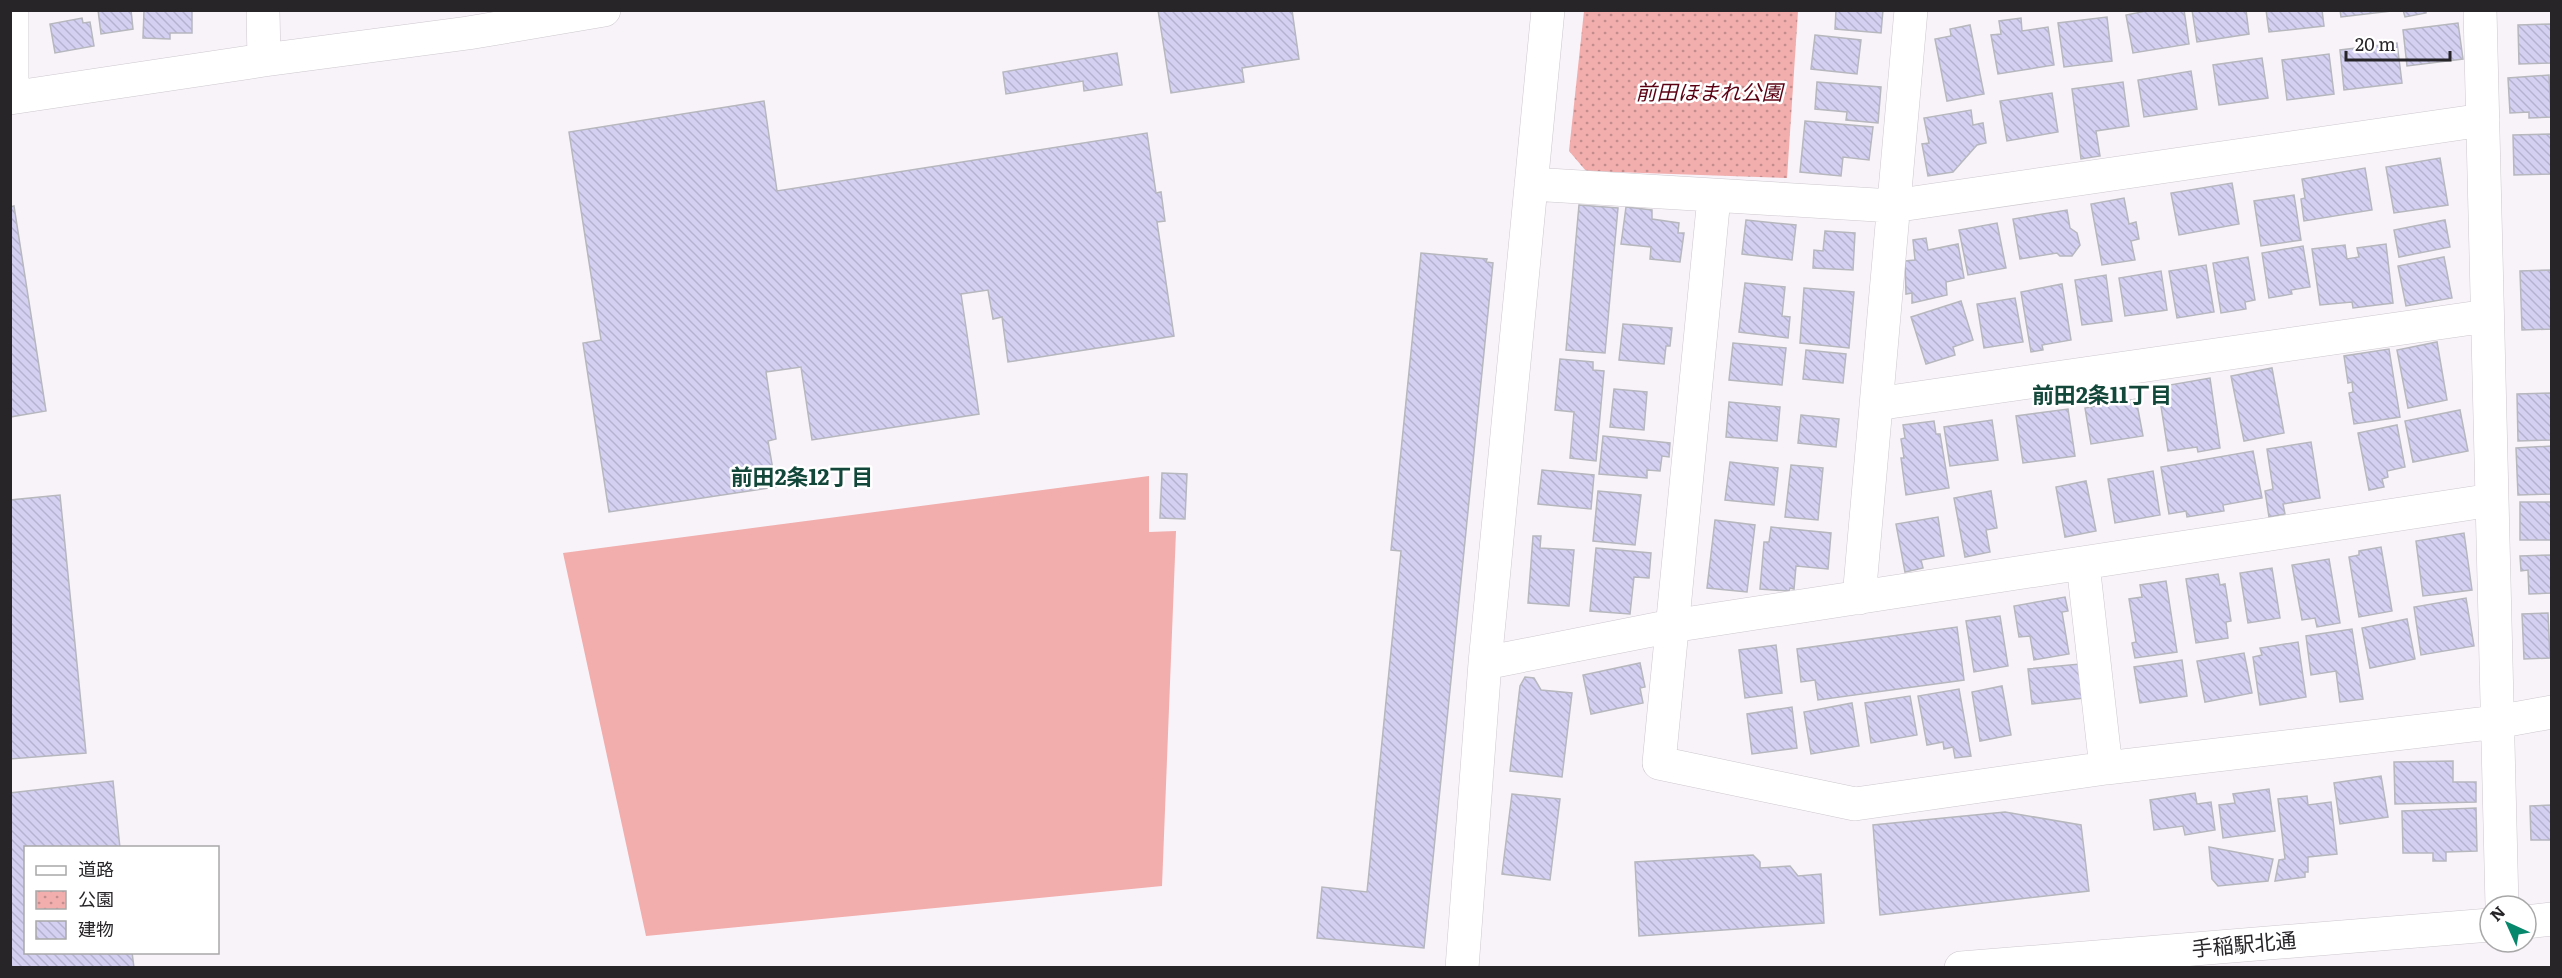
<svg xmlns="http://www.w3.org/2000/svg" width="2562" height="978" viewBox="0 0 2562 978" font-family="Literata,'Noto Sans JP',serif">
	<style>
		.park { fill: url(#park-dots) }
		.pitch { fill: #f1aead }
		.building { fill: url(#building-back-hatch); stroke: #b7b7be; stroke-width: 1.5 }
		.lines { fill: none; stroke-linecap: round; stroke-linejoin: round }
		.minor-casing { stroke: #cdc8ce; stroke-width: 34 }
		.tertiary-casing { stroke: #cdc8ce; stroke-width: 34 }
		.minor { stroke: #fff; stroke-width: 33 }
		.tertiary { stroke: #fff; stroke-width: 33 }
		.labels { text-anchor: middle; stroke-width: 5; stroke-linejoin: round; paint-order: stroke }
		.park-label { font-size: 21px; font-style: italic; fill: #5a0113; stroke: #fff }
		.street-label { font-size: 21px; fill: #272528; stroke: #fff }
		.neighbourhood-label { font-size: 22px; font-weight: bold; fill: #134739; stroke: #fff }
	</style>
	<defs>
		<pattern id="park-dots" width="8" height="8" patternUnits="userSpaceOnUse" patternTransform="scale(1.5)"><rect width="8" height="8" fill="#f1aead"/><path d="M2 2h.1M6 6h.1" fill="none" stroke="#c38d8d" stroke-width="1.8" stroke-linecap="round"/></pattern>
		<pattern id="building-back-hatch" width="6" height="6" patternUnits="userSpaceOnUse" patternTransform="scale(1.5)"><rect width="6" height="6" fill="#d3d0f2"/><path d="M-1 5l2 2M0 0l6 6M5-1l2 2" fill="none" stroke="#b5b2d0"/></pattern>
	</defs>
	<rect width="100%" height="100%" fill="#f8f3f9"/>
	<path class="park" d="M1584,11H1798L1787,178L1586,171L1569,151Z"/>
	<path class="pitch" d="M1149,476V532L1176,531L1162,886L646,936L563,553Z"/>
	<path class="building" d="M98,10H131L133,29L101,34Z
		M144,10H192V33H170V39L143,38Z
		M1158,10H1292L1299,59L1242,68L1244,82L1171,93Z
		M1836,10H1883L1881,33L1835,29Z
		M2151,10H2184L2189,44L2133,53L2126,15Z
		M2192,10H2246L2249,34L2197,42Z
		M2266,10H2322L2324,26L2269,32Z
		M2340,10H2391V11L2341,17Z
		M2403,10H2426V13L2405,17Z
		M2107,17L2112,61L2064,67L2058,23Z
		M82,18L83,23L90,22L94,46L55,53L50,24Z
		M2021,18L2022,31L2048,27L2054,65L1998,74L1991,35L2001,34L1999,21Z
		M2458,23L2463,59L2407,66L2403,30Z
		M2552,24V63L2519,64L2518,25Z
		M1970,25L1984,94L1947,101L1935,39L1951,36L1950,29Z
		M1815,35L1861,40L1857,74L1811,69Z
		M2397,43L2402,83L2344,90L2340,50Z
		M1117,53L1122,85L1084,91L1083,81L1006,94L1003,72Z
		M2329,54L2334,94L2287,100L2282,60Z
		M2262,58L2268,98L2219,105L2213,65Z
		M2191,71L2197,109L2144,117L2138,80Z
		M2549,75L2551,117L2529,118V112L2510,113L2508,78Z
		M1817,82L1881,87L1878,123L1846,120L1847,112L1815,109Z
		M2123,82L2129,126L2096,131L2100,156L2081,159L2072,89Z
		M2052,93L2058,132L2007,141L2000,101Z
		M764,101L777,191L1147,133L1156,193L1161,192L1165,221L1157,222L1174,336L1008,362L1002,317L993,319L988,290L961,294L979,414L812,440L801,367L766,372L776,439L768,441L776,487L609,512L583,343L601,340L569,132Z
		M1971,110L1973,125L1983,123L1986,143L1977,145L1953,172L1928,176L1922,144L1929,143L1924,118Z
		M1805,121L1873,127L1869,160L1843,157L1841,176L1800,172Z
		M2552,134V174L2514,175L2513,135Z
		M2440,158L2448,205L2394,213L2386,167Z
		M2365,168L2372,210L2304,221L2301,199L2305,198L2302,179Z
		M2232,183L2239,224L2179,235L2171,193Z
		M2294,195L2301,240L2261,246L2254,201Z
		M2124,198L2129,224L2136,222L2139,239L2131,241L2135,260L2102,265L2091,204Z
		M1579,205L1618,208L1605,353L1566,350Z
		M14,206L46,411L10,417V207Z
		M1626,207L1652,210V219L1679,223L1678,233H1684L1680,262L1650,259L1651,247L1621,244Z
		M2067,210L2070,228L2077,233L2080,245L2072,256H2060L2057,253L2020,259L2013,219Z
		M1746,220L1796,225L1792,260L1742,254Z
		M2445,220L2450,247L2399,257L2394,230Z
		M1997,223L2006,268L1968,275L1959,230Z
		M1825,231L1855,233L1853,270L1813,268L1814,250L1823,251Z
		M1926,238L1928,250L1958,244L1964,278L1946,282L1947,295L1912,303V293L1906,294L1905,261L1915,260L1913,240Z
		M2386,244L2393,303L2353,308L2352,302L2320,305L2312,249L2345,245L2347,259L2359,257L2357,248Z
		M2303,246L2310,287L2291,290L2292,294L2269,298L2262,253Z
		M1421,253L1487,259L1486,262L1493,263L1424,948L1317,938L1322,887L1367,892L1401,551L1391,550Z
		M2248,257L2255,300L2245,302L2246,309L2221,313L2213,263Z
		M2444,257L2452,298L2406,306L2398,266Z
		M2206,265L2214,312L2177,318L2169,271Z
		M2552,270V329L2522,330L2520,271Z
		M2161,271L2167,310L2125,316L2119,278Z
		M2106,275L2112,321L2082,325L2075,280Z
		M1745,283L1785,287L1782,316L1790,317L1788,338L1739,332Z
		M2062,284L2071,340L2042,345L2043,350L2031,352L2021,292Z
		M1804,288L1854,292L1849,348L1800,343Z
		M2015,298L2023,342L1984,348L1977,304Z
		M1961,301L1973,340L1953,347L1955,355L1926,364L1911,317Z
		M1623,324L1672,328L1670,346H1666L1664,364L1619,360Z
		M2437,342L2447,400L2408,408L2397,350Z
		M1733,343L1786,348L1782,385L1729,380Z
		M2389,349L2400,417L2354,424L2349,393L2353,392L2352,382L2348,383L2344,356Z
		M1806,350L1846,354L1843,383L1803,379Z
		M1560,359L1593,362V370L1604,371L1596,461L1570,458L1574,412L1555,410Z
		M2272,368L2284,433L2244,441L2231,376Z
		M2210,378L2220,448L2198,452L2197,447L2168,451L2158,387Z
		M1614,389L1647,392L1644,430L1610,427Z
		M2552,393V440L2518,441L2517,394Z
		M2136,399L2143,436L2091,444L2085,408Z
		M1729,402L1780,407L1777,441L1726,437Z
		M2068,409L2075,456L2023,463L2016,416Z
		M2460,410L2468,451L2413,462L2405,421Z
		M1801,415L1839,419L1836,447L1798,443Z
		M1992,420L1998,460L1950,466L1944,427Z
		M1934,421L1936,434H1940L1949,488L1906,495L1901,458H1904L1901,439L1905,438L1903,425Z
		M2397,425L2405,467L2387,471L2388,477L2382,479L2384,487L2369,490L2358,433Z
		M1603,436L1670,443L1669,457L1662,456L1660,471L1647,470V478L1599,474Z
		M2311,442L2320,498L2283,504L2285,514L2269,517L2265,491L2273,489L2267,449Z
		M2552,446V494L2518,495L2516,448Z
		M2253,451L2262,498L2223,505L2224,511L2187,517L2186,511L2169,514L2161,467Z
		M1730,462L1778,468L1774,505L1725,500Z
		M1791,465L1823,468L1818,520L1785,517Z
		M1542,470L1594,475L1591,509L1538,504Z
		M2153,471L2160,515L2115,523L2108,479Z
		M1162,473L1187,474L1185,519L1160,518Z
		M2086,481L2096,531L2065,537L2056,487Z
		M1598,491L1641,495L1635,545L1593,541Z
		M1991,491L1997,528L1986,530L1990,552L1965,557L1954,498Z
		M60,495L86,753L10,759V500Z
		M2520,502H2552V540H2520Z
		M1938,517L1944,556L1921,560L1923,568L1905,572L1896,524Z
		M1715,520L1755,525L1747,592L1707,588Z
		M1771,527L1831,533L1828,569L1796,566L1794,589L1790,588L1789,591L1760,589L1764,542H1769Z
		M2464,533L2472,590L2423,596L2416,541Z
		M1533,536H1541L1540,548L1574,550L1569,606L1528,603Z
		M2381,547L2392,611L2359,617L2349,557L2359,555V551Z
		M1596,548L1651,553L1649,578L1634,577L1630,614L1590,611Z
		M2552,555V593L2529,594L2528,570L2521,571L2520,556Z
		M2329,559L2340,623L2317,627L2315,618L2302,620L2292,565Z
		M2272,568L2280,618L2248,623L2240,573Z
		M2218,574L2220,585L2225,584L2231,621L2226,622L2228,638L2196,643L2186,579Z
		M2166,581L2177,652L2135,658L2132,643L2136,642L2129,599L2142,597L2140,585Z
		M2065,597L2068,611L2062,612L2069,654L2034,660L2030,636L2019,637L2014,606Z
		M2466,598L2474,646L2421,655L2414,607Z
		M2548,613L2550,658L2524,659L2522,614Z
		M2000,616L2008,666L1974,672L1966,621Z
		M2407,619L2415,659L2370,668L2362,628Z
		M1957,627L1964,680L1818,700L1815,680L1801,682L1797,649Z
		M2352,629L2363,699L2340,702L2336,671L2311,675L2306,636Z
		M2298,642L2306,697L2260,705L2253,657L2262,655L2260,648Z
		M1776,645L1782,693L1745,698L1739,650Z
		M2244,653L2252,693L2205,702L2197,661Z
		M2182,660L2187,696L2140,703L2134,667Z
		M1640,663L1645,687L1640,688L1643,703L1591,714L1583,675Z
		M2080,664L2084,698L2032,704L2028,669Z
		M1525,677L1534,678L1541,690L1572,693L1562,777L1510,771L1520,686Z
		M2002,686L2011,735L1980,741L1972,692Z
		M1959,689L1971,756L1955,758L1953,747L1944,749L1943,742L1927,745L1918,696Z
		M1910,696L1917,735L1871,743L1865,703Z
		M1852,703L1859,746L1811,754L1804,712Z
		M1792,707L1797,748L1752,754L1747,714Z
		M2453,761V782H2476V802L2395,804L2394,762Z
		M2381,776L2388,817L2340,824L2334,783Z
		M113,781L120,848H26V952H132L134,968H10V793Z
		M2269,789L2275,831L2223,838L2219,805L2235,803L2233,794Z
		M2195,793L2197,804L2211,802L2215,830L2185,835L2183,826L2154,830L2150,800Z
		M1512,794L1560,799L1550,880L1502,874Z
		M2307,796L2308,805L2331,802L2337,854L2308,857V872H2305V877L2275,881L2279,860L2285,859L2278,799Z
		M2552,805V840H2531L2530,806Z
		M2476,808L2477,851L2446,852V861H2433V853H2403L2402,811Z
		M2005,812L2081,825L2089,891L1880,915L1873,825Z
		M2209,847L2273,859L2268,881L2218,886L2212,879Z
		M1753,855L1760,862V868L1790,866L1798,876L1821,874L1824,923L1639,936L1635,862Z"/>
	<g class="lines">
		<g class="minor-casing">
			<path id="minor" d="M263,10L264,60
				M2480,10L2502,906
				M12,97V10
				M10,98L264,60L468,33L604,10
				M1531,184L1893,206L2483,120
				M1714,197L1659,763L1855,804L2106,768L2497,722L2552,712
				M1876,404L2487,316
				M2083,564L2106,768
				M1859,598L1911,10
				M1485,663L1672,626L2492,500
				M1462,968L1485,663L1548,10"/>
		</g>
		<g class="tertiary-casing">
			<path id="tertiary" d="M2526,922L2552,919
				M1961,968L2490,925"/>
		</g>
		<use href="#minor" class="minor"/>
		<use href="#tertiary" class="tertiary"/>
	</g>
	<g class="labels">
		<g class="park-label">
			<text x="1709" y="100">前田ほまれ公園</text>
		</g>
		<g class="street-label">
			<text transform="translate(2244 945) rotate(-5)" y="7">手稲駅北通</text>
		</g>
		<g class="neighbourhood-label">
			<text x="2102" y="403">前田2条11丁目</text>
			<text x="802" y="485">前田2条12丁目</text>
		</g>
	</g>
	<rect width="2562" height="978" fill="none" stroke="#272528" stroke-width="24"/>
	<rect x="24" y="846" width="195" height="108" fill="#ffffff" stroke="#a9a8a9" stroke-width="1.5"/>
	<rect x="36" y="866" width="30" height="9" fill="#ffffff" stroke="#a9a8a9" stroke-width="1.5"/>
	<text x="78" y="876" font-size="18" fill="#272528">道路</text>
	<rect x="36" y="891" width="30" height="18" fill="url(#park-dots)" stroke="#a9a8a9" stroke-width="1.5"/>
	<text x="78" y="906" font-size="18" fill="#272528">公園</text>
	<rect x="36" y="921" width="30" height="18" fill="url(#building-back-hatch)" stroke="#a9a8a9" stroke-width="1.5"/>
	<text x="78" y="936" font-size="18" fill="#272528">建物</text>
	<g transform="translate(2508 924) rotate(315)"><circle r="28" fill="#ffffff" stroke="#a9a8a9" stroke-width="1.5"/>
	<path d="M0-4.5L10 22L0 15L-10 22Z" fill="#07886c"/>
	<text y="-9" font-size="16" font-weight="bold" text-anchor="middle" fill="#272528">N</text>
	</g>
	<path d="M2346 51v9h104v-9" fill="none" stroke="#272528" stroke-width="3"/>
	<text x="2355" y="51" font-size="18" fill="#272528" stroke="#ffffff" stroke-width="4.5" paint-order="stroke">20 m</text>
</svg>
